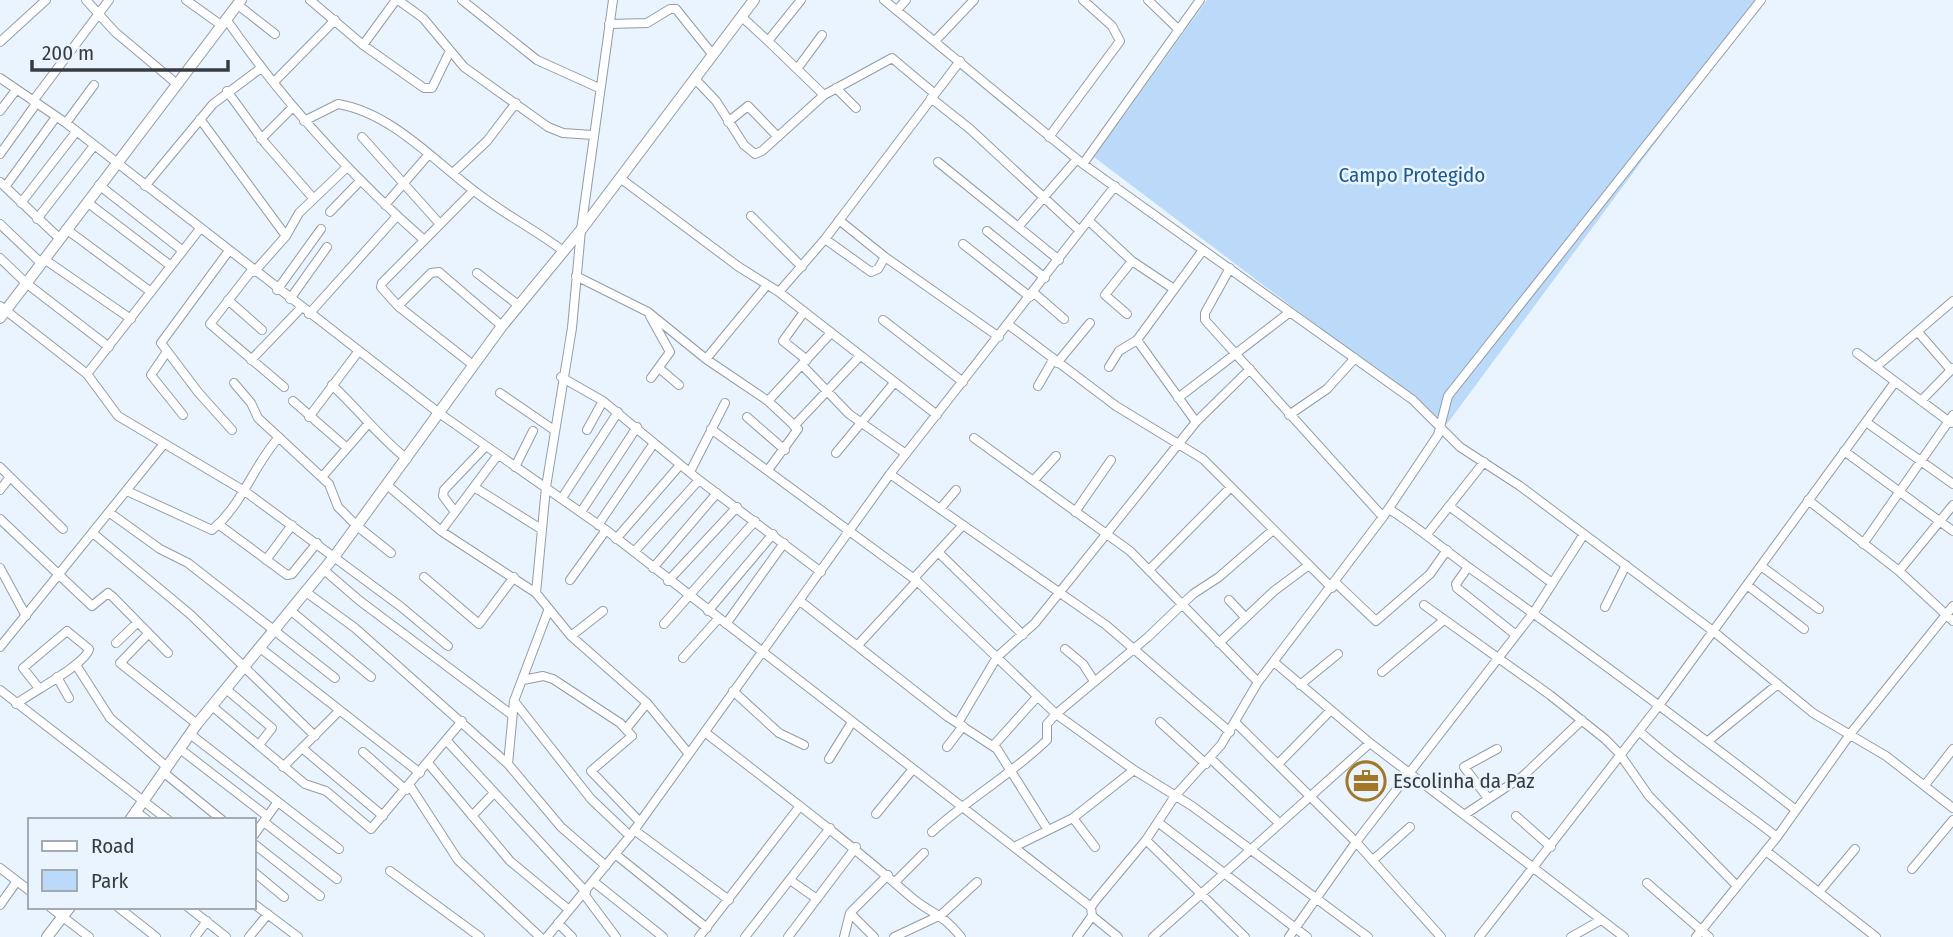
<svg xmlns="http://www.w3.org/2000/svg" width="1953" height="937" viewBox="0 0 1953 937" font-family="'Fira Sans Condensed',sans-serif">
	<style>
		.green { fill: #bbdafa }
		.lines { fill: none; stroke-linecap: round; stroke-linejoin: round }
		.minor-casing { stroke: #939ca5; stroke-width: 10 }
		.tertiary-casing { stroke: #939ca5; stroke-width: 12 }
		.minor { stroke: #fff; stroke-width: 8 }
		.tertiary { stroke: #fff; stroke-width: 10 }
		.labels { text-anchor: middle; stroke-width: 5; stroke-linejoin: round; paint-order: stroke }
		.park-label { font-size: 21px; fill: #1b598e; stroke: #eaf4fe }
		.poi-label { font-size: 21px; fill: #383c40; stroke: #eaf4fe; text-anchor: start }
	</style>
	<rect width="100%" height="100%" fill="#eaf4fe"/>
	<path class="green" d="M1207,0H1761L1447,424L1094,157Z"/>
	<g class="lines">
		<g class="minor-casing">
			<path id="minor" d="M86,0L115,32L177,84
				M186,0L221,25
				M310,0L363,45L424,88H432L450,51
				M398,0L423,18L464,67L548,127L563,133L593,135
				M462,0L537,60L599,88
				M884,0L1083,164L1413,400L1460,447L1520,486L1713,631L1813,713L1886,756L1953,808
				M1148,0L1179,30
				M238,5L275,34
				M897,10L906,0
				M742,17L768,41L801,0
				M226,19C283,101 348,173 423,239
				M609,24L647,23L670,9H676L713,55
				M936,40L974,0
				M768,41L824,95
				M0,42L46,0
				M363,45L396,0
				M797,69L822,35
				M0,78L66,123L439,413L606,530L1091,907
				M695,79L716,101L744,145L755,154L762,151L824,95L892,58L935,94
				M274,82L335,20
				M836,88L856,108
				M227,91L265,143L313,198
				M931,98L970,129L1080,231
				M33,101L109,0
				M0,111L16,90
				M200,119L286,236
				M304,121L338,104C392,113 435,162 477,193C504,214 534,229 562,250
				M728,122L748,106L778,137
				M66,123L94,85
				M362,137L439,223
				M1049,137L1120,41L1112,26L1083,0
				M261,139L293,107
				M0,154L36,104
				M938,162L1059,260
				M1083,164L1200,0
				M453,173L487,141L516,103
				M620,178L739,267L779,292L937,415
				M0,182L59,238
				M99,185L183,251
				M145,186L213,104L261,68
				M5,187L56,117
				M87,202L171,266
				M21,203L76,132
				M385,205L429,154
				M330,212L360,181
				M751,216L802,267
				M37,219L93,147
				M839,220L885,257L999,337
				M1089,221L1132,261L1174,289
				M0,224L41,263
				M1019,226L1077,159
				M66,229L151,292
				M987,231L1045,278
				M825,239L871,272L878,269L885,257
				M963,244L1030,297
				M228,252L161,343L198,392L232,430
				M0,258L26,283L109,347
				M44,259L131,319
				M1230,268L1205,313V320L1383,517
				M252,270L210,324L284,387
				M254,272L286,236L299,213L346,168
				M477,273L518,305
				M576,276L648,312L706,359L768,401L798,429L768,470
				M277,290L321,229
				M779,292L825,239L960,61
				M1033,292L1064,319
				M290,299L327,247
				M228,300L262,330
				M0,306L87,374L118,416L246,492L400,606L448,646
				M398,306L431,273L439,272L502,326
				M804,312L783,341L807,360
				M309,314L397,216
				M1127,314L1105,295L1132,261
				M650,316L670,352L651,378
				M883,320L963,382
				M1009,325L1116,406L1203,459L1332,588
				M1918,332L1951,370
				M1137,340L1196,422
				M166,353L151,375L183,415
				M1857,353L1951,423
				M706,359L767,285
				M251,360L301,308
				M1057,363L1090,323
				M473,365L398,306L381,287L382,283L473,191
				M802,365L849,414L906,454
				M1109,367L1119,351L1137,340L1203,250
				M1876,367L1953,301
				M659,368L679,385
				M87,374L199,230
				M561,377L603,401L699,480L821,572
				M234,383L251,403L258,418L329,484L338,507L357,526L391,553
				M332,385C359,410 378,436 407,459
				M1038,386L1053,360
				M500,393L554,430
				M1178,398L1290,312
				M293,401L347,448
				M768,401L831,333
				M1921,401L1953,368
				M1289,415L1327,389L1355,358
				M309,417L358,352
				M747,417L785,450
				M1866,422L1953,484
				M794,426L860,356
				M711,429L917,581L1056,714L1134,770L1192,806L1368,937
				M587,430L603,401
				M974,438L1130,551L1258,682
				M1844,451L1953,531
				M836,453L894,383
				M0,467L63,529
				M515,467L533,431
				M690,472L725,403
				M890,474L1106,625L1230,732
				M322,477L368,424
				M1034,480L1056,456
				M387,485L441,531L536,593L571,636L647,703L689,754
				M474,487L541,529
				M0,490L10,477
				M127,491L212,530C243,504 253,466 279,437
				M562,498L618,412
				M1808,500L1899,571L1953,621
				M1449,506L1552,583
				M940,509L956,490
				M1389,509C1418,527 1443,549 1471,569C1581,647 1690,727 1796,810
				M455,512L443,496L444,490L485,447
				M581,512L637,427
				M1075,512L1111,460
				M110,513L160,549L188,563L335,678
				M0,519L92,606L108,593L113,597L168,653
				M218,524L287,575L292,574L317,543
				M598,525L654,443
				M441,531L497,456
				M1428,533L1484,462
				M94,534L191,615L315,736
				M616,539L680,465
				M1863,544L1953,415
				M634,552L699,480
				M938,552L1023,635
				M266,560L292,525
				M1761,566L1819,609
				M1468,567L1456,584L1457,588L1516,635
				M0,568L26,616
				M653,568L717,493
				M1150,569L1230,488
				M324,570L360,601L512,715
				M1899,571L1953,505
				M424,577L479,624L514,577
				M914,578L963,525
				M570,580L606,530
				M668,581L737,507
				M1336,583L1376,621L1430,574L1447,550
				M1747,585L1804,629
				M306,592L355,628L508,764
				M536,593L546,487L572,328L581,230L613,0
				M1229,600L1245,617
				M800,601L948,717L997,749L1048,830
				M1424,605L1550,695L1605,739L1619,753L1649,796L1737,886
				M1605,607L1626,565
				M290,610L371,677
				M548,611L514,701L508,764L561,827L606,866
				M708,611L773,534
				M664,624L755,521
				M726,624L784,543
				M147,635L120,663L197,724
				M571,636L603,611
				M116,643L137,623
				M1219,643L1274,591L1309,565
				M858,645L917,581
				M0,647L163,445
				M259,647L420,773
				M1065,649L1083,664L1094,681
				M683,658L718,619
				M1274,662L1370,743L1624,937
				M76,665L110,718L167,767
				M1382,672L1444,620
				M57,677L69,698
				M523,680L543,676L553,679L620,723L632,736L591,771L640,822
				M1300,685L1338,654
				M226,689L272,728L259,745
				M0,690L168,820
				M733,691L779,733L804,745
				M514,701L591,799L630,836
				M16,704C32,692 86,664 89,649L67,631L23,668L38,687
				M212,706L305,784L326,791L371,829L462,721
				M1160,722L1206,764
				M1235,722L1356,842L1441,937
				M958,723L997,657L1035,623L1196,422L1250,369
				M626,729L647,703
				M1639,731C1682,770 1731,801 1777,837
				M706,733C775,787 845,839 911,897C931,914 942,913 961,937
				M190,734L339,849
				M446,740L586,892
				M1708,741L1778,684
				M993,746L1037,697
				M947,747L963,726
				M302,748L383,816
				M180,749L267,816
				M363,752L406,790
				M829,759L852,722
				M1211,759L1279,823
				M428,763L510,861L568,909
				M1279,763L1331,710
				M283,767L338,712
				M163,772L222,820
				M1925,785L1953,749
				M410,786L458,860L540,937
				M1488,798L1464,767L1497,749
				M135,811L147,820
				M876,814L913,769
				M1464,815L1523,776L1582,720
				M472,816L494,793
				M1516,816L1551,847
				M1073,818L1095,847
				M264,822L337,879
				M1159,823L1307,937
				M634,830L729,900
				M932,832C968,799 1012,774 1047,740V724L1056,714L1148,637L1193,594L1219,577L1273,530
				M254,835L277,803
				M1146,840L1245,937
				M254,844L320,896
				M1016,846L1073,818L1134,770
				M1766,851L1876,937
				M615,854L707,928
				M1373,860L1410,827
				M0,868L30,891
				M1912,869L1953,820
				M390,871L480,937
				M254,872L284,897
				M790,880L817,899
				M896,881L924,853
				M594,882L663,937
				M1647,883L1709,937
				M1819,892L1855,849
				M584,894L616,937
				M254,904L298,937
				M0,905L17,881
				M50,907L89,937
				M118,907L156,937
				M188,907L226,937
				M1092,916L1118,937
				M558,923L572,937
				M195,937L207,921
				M249,937L268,914
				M547,937L630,836L890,474L1115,186
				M699,937L800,806
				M745,937L830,828
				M788,937L856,847
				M844,937L850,913
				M874,937L850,913L888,875
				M894,937L941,915L977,882
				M1077,937L1092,916L1091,907L1096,900L1146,840L1175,796L1221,745L1258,682L1383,517L1438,435L1448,396L1761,0
				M1153,937L1370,743
				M1289,937L1356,842L1534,612L1584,534
				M1479,937L1660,704L1895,382
				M1571,937L1601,920
				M1696,937L1777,837L1851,733L1953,606"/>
		</g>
		<g class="tertiary-casing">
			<path id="tertiary" d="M0,318L241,0
				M130,820L197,724L334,557L502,326L581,230L754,0
				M47,937L70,907"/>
		</g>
		<use href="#minor" class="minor"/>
		<use href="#tertiary" class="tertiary"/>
	</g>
	<defs>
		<g id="office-ring" transform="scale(2.0125)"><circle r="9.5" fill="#eaf4fe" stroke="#a27827" stroke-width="1.5"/><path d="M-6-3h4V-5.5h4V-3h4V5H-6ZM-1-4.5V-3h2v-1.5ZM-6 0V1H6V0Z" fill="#a27827"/></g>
	</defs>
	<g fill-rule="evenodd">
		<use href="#office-ring" x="1366" y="781"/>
	</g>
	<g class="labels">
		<g class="park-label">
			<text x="1412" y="182">Campo Protegido</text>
		</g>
		<g class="poi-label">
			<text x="1393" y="788">Escolinha da Paz</text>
		</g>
	</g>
	<rect x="28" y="818" width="228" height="91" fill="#eaf4fe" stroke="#a3aab2" stroke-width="2"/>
	<rect x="42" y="841" width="35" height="10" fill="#ffffff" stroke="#a3aab2" stroke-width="2"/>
	<text x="91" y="853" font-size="21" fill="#383c40">Road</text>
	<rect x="42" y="870" width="35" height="21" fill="#bbdafa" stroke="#a3aab2" stroke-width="2"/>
	<text x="91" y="888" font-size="21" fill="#383c40">Park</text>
	<path d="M32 60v10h196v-10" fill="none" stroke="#383c40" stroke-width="3.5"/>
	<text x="42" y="60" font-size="21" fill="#383c40" stroke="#eaf4fe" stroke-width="5" paint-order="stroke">200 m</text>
</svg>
